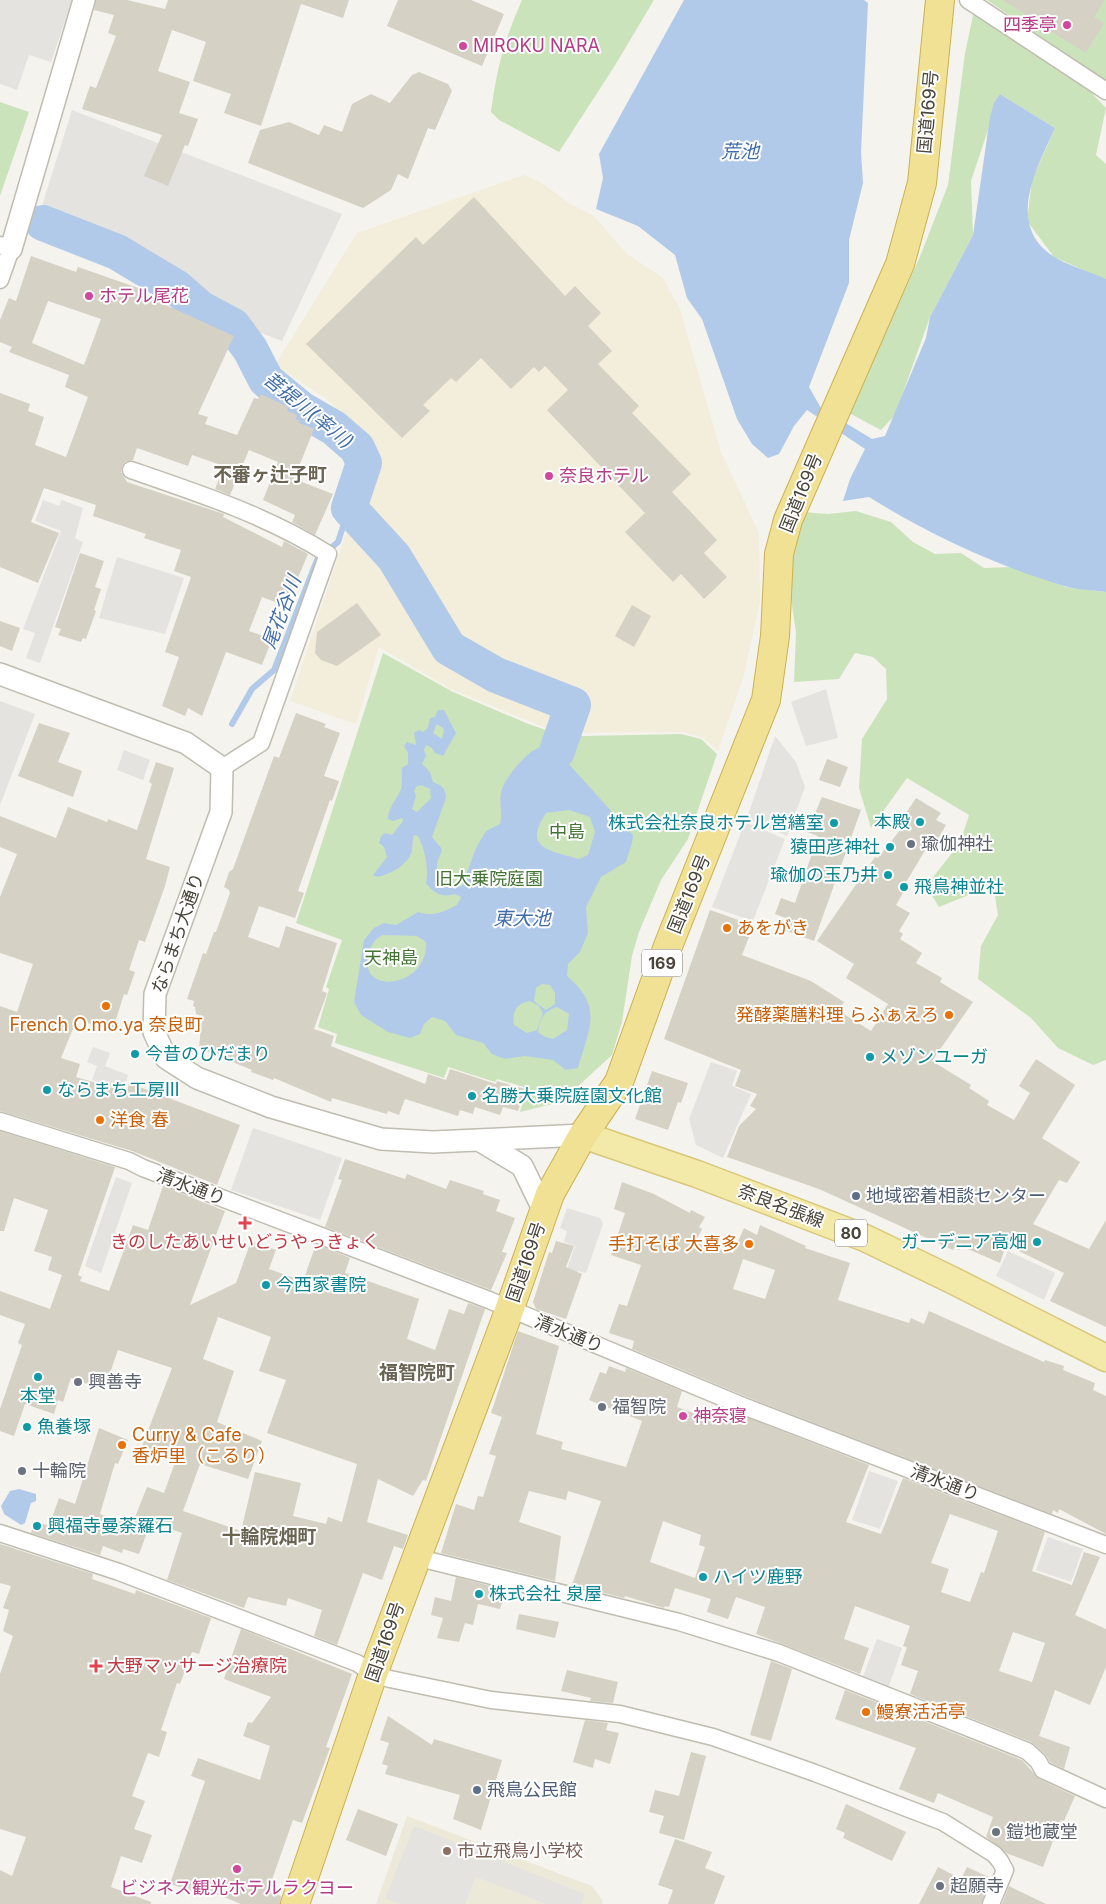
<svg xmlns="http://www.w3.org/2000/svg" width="1106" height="1904" viewBox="0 0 1106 1904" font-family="Inter,'Noto Sans JP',sans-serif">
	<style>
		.commercial { fill: #f3eddb }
		.education { fill: #ece9d9 }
		.green { fill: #cbe3bb }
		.parking { fill: #e4e3e0 }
		.water { fill: #b2cae9; fill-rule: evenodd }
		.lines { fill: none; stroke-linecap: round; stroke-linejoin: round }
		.stream { stroke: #b2cae9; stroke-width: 6 }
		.river { stroke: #b2cae9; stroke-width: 36 }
		.building { fill: #d5d1c4; fill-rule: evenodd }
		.minor-casing { stroke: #bfbcb0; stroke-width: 19 }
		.tertiary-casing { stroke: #bfbcb0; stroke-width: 24 }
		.primary-casing { stroke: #d7c979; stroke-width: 29 }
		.trunk-casing { stroke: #ccb150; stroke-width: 30 }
		.minor { stroke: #fff; stroke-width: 16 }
		.tertiary { stroke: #fff; stroke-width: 21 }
		.primary { stroke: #f3e9a8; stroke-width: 26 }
		.trunk { stroke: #f0e194; stroke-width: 28 }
		.hotel-dot { fill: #d1479c; stroke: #fff; stroke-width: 2 }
		.culture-dot { fill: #0f9aa8; stroke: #fff; stroke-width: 2 }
		.worship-dot { fill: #6b7280; stroke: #fff; stroke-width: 2 }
		.food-dot { fill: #e8710a; stroke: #fff; stroke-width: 2 }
		.service-dot { fill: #5c6f8a; stroke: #fff; stroke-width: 2 }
		.health-dot { fill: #e0444e; stroke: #fff; stroke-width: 2 }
		.education-dot { fill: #8d6e63; stroke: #fff; stroke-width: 2 }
		.labels { text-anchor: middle; stroke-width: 4; stroke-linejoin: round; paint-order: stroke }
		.shield { fill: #fff; stroke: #807d76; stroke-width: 1 }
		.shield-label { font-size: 16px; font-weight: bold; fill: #49453b }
		.hotel-label { font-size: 18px; fill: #b23c85; stroke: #fff; text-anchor: start }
		.street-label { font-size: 18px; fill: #49453b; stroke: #fff }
		.culture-label { font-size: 18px; fill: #0d838f; stroke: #fff; text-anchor: start }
		.park-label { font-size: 18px; fill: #437434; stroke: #fff }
		.worship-label { font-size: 18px; fill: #5b616d; stroke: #fff; text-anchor: start }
		.food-label { font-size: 18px; fill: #c56008; stroke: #fff; text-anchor: start }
		.service-label { font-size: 18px; fill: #4e5e75; stroke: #fff; text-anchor: start }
		.health-label { font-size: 18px; fill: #be3a42; stroke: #fff }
		.education-label { font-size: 18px; fill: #785e54; stroke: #fff; text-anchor: start }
		.water-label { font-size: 19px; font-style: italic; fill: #406da9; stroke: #fff }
		.neighbourhood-label { font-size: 19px; font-weight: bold; fill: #6a6453; stroke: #fff }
	</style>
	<rect width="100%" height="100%" fill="#f5f3ed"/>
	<path class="commercial" d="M524,175L542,183L569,203L594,216L627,254L663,278L680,309L721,452L759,533L760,602L743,678L718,751L702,737L683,732L558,733L449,688L379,647L356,724L290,701L372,456L360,428L325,398L275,365L357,233Z"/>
	<path class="education" d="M407,1816L592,1886L603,1901L602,1904H376Z"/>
	<path class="green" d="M522,0H654L614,67L559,152L499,120L491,112C497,67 504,41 522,0Z
		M987,0H1106V80H1105Z
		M974,11L1088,89L1106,108L1096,155L1106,164V280L1054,257L1027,221L1032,180L1055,128L1000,94L971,181L973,235L930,317L895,415L881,430L849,413L919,259L948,185L965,53Z
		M0,102L29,112L0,196Z
		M856,511L891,522L913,542L935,554L961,553L984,568L1013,567L1066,587L1106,592V1060L1093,1065L1058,1048L1031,1018L978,979L981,946L998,915L995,896L981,890L939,907L926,886L960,843L969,815L907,778L871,828L859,788L862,739L887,699L886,669L873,657L855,653L839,679L794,682L796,632L787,572L803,512L828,514Z
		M383,653L453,692L526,723L557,734L584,736L681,734L701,739L717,754L688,839L661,880L639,932L632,956L622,1022L612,1055L576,1088L556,1103L520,1112L527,1088L497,1079L495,1082L448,1067L444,1078L335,1043L337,1034L318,1027L329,989L326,987L342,940L296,923Z"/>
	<path class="parking" d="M0,0H72L51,62L29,55L17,90L0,84Z
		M72,110L342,214L282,341L203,311L156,276L36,225Z
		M43,500L59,506L62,500L83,508L75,538L83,542L40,663L26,658L35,633L23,629L61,531L35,521Z
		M117,557L184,578L165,634L99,618Z
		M826,689L838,738L806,746L791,702Z
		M0,701L35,714L0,805Z
		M775,736L796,762L805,787L787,836L747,818Z
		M124,750L150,760L143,780L117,770Z
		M745,822L785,839L753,921L712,907Z
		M93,1047L110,1053L105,1066L128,1075L123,1091L92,1080L97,1066L87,1062Z
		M711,1062L737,1071L732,1086L751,1094L723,1158L696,1145L689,1119Z
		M253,1128L342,1158L320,1220L231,1190Z
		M116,1177L132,1183L101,1273L85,1266Z
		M567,1208L600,1218L603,1224L586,1273L578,1271L575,1279L565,1275L575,1246L564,1242L567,1231L560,1228Z
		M1008,1251L1055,1273L1044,1300L996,1276Z
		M869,1471L898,1481L880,1529L852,1520Z
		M1048,1537L1083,1549L1071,1582L1036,1570Z
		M877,1639L902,1648L888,1689L862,1679Z
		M414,1826L585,1894L581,1904H546L476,1877L465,1904H400L385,1898Z"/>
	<path class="water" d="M684,0H864L868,3L861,152L863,183L849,240V283L809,387L821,408L872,439L885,436L926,338L930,317L973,235L990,117L994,103L1000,94L1055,128C1037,168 1005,224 1053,256C1068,266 1089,271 1106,279V592C1092,590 1077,590 1064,586C997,566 928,534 869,497L843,501L850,479L865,449L807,410L794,426L779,454L768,458L752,444L737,419L702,319L687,298L675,255L638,226L596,209L603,178L599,154Z
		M438,710H444L456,733L443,756L435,753L432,748L426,745L424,750L426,756L422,764L430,772L433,782C441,785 446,788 446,798L432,837L442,849C441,856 437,859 437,865C436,878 448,891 462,886L476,848L486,831L500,824C503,812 498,802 502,789C505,778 529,748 542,747C546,747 552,750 557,751L633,835C633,844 628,853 626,862L601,877L586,907L588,933L580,952L568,964L567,976C604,1007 589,1028 578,1068L566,1070L553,1060L525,1056L505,1059L492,1054L483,1043L456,1035L445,1021L432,1017L424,1024L420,1034L410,1038L388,1032L361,1015L354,1002L364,940L374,928L384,923L396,925L418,912C434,917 443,912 457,905L461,897L455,894C442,898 433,893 426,883C429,869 425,849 418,836L414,835C412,841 413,845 412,851C407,866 391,874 377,877L373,875L387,857L384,847L379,843L381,836L385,833L392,835L403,821L402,818L393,821L388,819C388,806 397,800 401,789C403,782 401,775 402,768L408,764V753L404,746L407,742L416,745L414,733L419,730L423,732L428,728L430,718L435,717ZM437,724L444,729L442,739L433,733ZM421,785L430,789L431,798L417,812L412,809L416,796L414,791L416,787ZM569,810L590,817L595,832L588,855L579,859C550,851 522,848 546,813ZM383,935L417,936L426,942C429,988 356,997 369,953C372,944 374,939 383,935ZM542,984L550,985L555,993V1004L546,1010L534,1001L536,988ZM529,1001L538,1005L543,1013L537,1030L527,1033L514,1025C512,1012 516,1004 529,1001ZM557,1007L569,1014L567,1030L553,1039L545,1037L538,1032C540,1018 544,1011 557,1007Z
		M19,1489L36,1494V1501L31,1503L25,1523L21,1525L4,1514L1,1506L10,1491Z"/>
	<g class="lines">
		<path class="stream" d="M232,724L252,689L274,670L317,560L338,542L349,508"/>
		<path class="river" d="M43,223L117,252L177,288L201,309L233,326L250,349L266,380L301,409L334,428L357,448L364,463L349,508L394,557L449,648L496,675L573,705L557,751"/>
	</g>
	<path class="building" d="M96,0H127L165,9L168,0H349L343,18L301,4L261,126L224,113L231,94L193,81L206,42L172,30L158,71L190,82L179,113L198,119L188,146L185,145L168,186L144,176L162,135L82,109L90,86L96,88L116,36L108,33L114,15L94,10Z
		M398,0H471L504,14L482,66L387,26Z
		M1003,0H1105L1094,17L1104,23L1086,53L1044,27L1041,32L1028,23L1031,18Z
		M419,72L448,84L452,91L435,130L428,128L408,179L398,174L391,190L363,208L248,163L260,130L289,122L319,135L324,125L342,132L352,104L371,94L390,103L412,75Z
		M474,197L565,296L575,286L601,313L588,326L612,351L598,364L639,406L632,413L691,474L672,492L717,540L704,553L727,577L704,599L681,574L673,582L625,532L645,513L547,410L568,390L545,366L539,372L534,367L511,389L481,358L456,382L451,378L423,405L430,411L402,438L306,344L416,237L423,245Z
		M31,256L76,272L78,267L147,291L146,296L234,336L198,414L208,417L205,424L237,435L254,398L258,399L261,394L288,407L287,411L297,415L296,419L300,421L299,423L314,429L294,479L333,494L315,535L292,522L295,515L263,500L278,462L249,450L230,495L215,489L224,466L192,455L188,466L137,448L133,460L125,462L122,466L121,472L127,482L224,514L223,517L282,547L284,541L308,554L286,606L262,597L249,631L272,639L262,665L226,652L202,716L188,708L185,716L162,706L179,657L165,652L191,577L174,571L181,550L144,538L146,534L93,516L96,505L44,488L31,522L59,533L38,583L0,567V393L30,404L28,411L44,417L35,445L66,457L88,397L65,387L69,375L9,352L12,347L0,342V320L9,298L16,301ZM48,301L101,319L84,365L32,343Z
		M80,553L104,561L95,587L101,589L94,610L96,611L86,639L83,638L81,642L58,635L61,629L55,627Z
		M357,603L381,635L337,666L321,660L315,653L317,632Z
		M632,605L651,616L634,647L615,636Z
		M0,621L20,628L12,651L0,646Z
		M296,713L326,724L324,727L340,733L324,776L339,781L332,801L330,800L298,891L304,893L295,918L259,906L248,937L279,948L286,926L337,943L322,991L327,993L314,1029L334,1036L331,1046L425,1084L428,1074L446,1080L450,1069L496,1084L497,1081L525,1089L518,1111L503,1107L500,1115L475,1107L473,1114L460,1110L458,1116L405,1099L399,1115L388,1111L387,1114L332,1098L331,1102L274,1078L273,1080L251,1072L252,1070L199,1048L202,1016L196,1014L195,1007L193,1006L194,1001L187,999L203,953L206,954L214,932H216L230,893L229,890L224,887L229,872L233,869L274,756L279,758Z
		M39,723L70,733L58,762L82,771L73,797L18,776Z
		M827,759L848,767L840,787L819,780Z
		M156,762L174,768L146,859L170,867L165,886L145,942L139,940L129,970L135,972L127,995L124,994L112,1032L77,1019L61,1058L80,1064L76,1077L127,1092L129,1083L240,1125L217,1185L132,1151L0,1111V1006L17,1012L33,964L0,953V897L17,854L0,847V816L56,838L68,807L107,822L108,819L137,830L152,784L149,782Z
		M822,797L861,810L814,941L784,930L788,919L775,914L781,898L795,903L818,836L807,832Z
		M916,798L941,813L936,820L946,825L935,844L930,842L905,884L907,886L896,905L910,913L899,931L903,934L900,939L922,953L916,963L942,978L940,982L973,1002L932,1061L971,1085L969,1088L989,1101L987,1105L1014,1120L1030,1093L1019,1086L1036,1059L1075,1085L1042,1138L1080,1162L1067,1183L1059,1180L1033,1224L1089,1249L1106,1220V1327L1050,1301L1064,1273L1006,1245L1000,1263L961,1246L960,1250L954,1248L953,1250L819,1189L727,1157L739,1126L756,1109L750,1106L757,1094L735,1086L741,1070L664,1039L710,910L750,924L749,937L742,955L811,981L844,1002L839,1011L871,1031L888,1004L846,978L854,964L817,941L875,857L878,858L904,825L899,824Z
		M652,1071L688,1083L681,1103L678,1102L668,1130L635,1119Z
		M0,1131L115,1167L78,1275L82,1277L80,1281L109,1291L133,1225L148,1230L163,1186L225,1211L190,1305L236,1283L251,1241L276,1250L269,1269L303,1281L314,1250L316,1251L318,1245L350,1258L345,1273L419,1299L407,1339L435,1350L449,1309L464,1314L468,1303L485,1309L426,1481L423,1480L413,1496L378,1479L367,1522L408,1535L403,1549L394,1546L382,1580L363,1573L337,1645L314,1636L322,1610L288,1598L286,1606L248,1597L244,1608L167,1580L182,1533L151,1522L139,1554L123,1549L122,1553L103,1546L100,1555L31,1533L35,1521L49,1526L59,1498L75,1504L99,1428L128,1440L118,1464L115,1463L100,1514L132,1525L147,1487L164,1493L177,1457L142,1446L172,1368L118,1350L104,1390L71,1378L63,1402L58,1400L54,1414L25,1404L14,1436L0,1431V1409L22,1345L18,1343L25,1324L0,1315V1291L50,1309L62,1275L48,1270L52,1257L34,1251L48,1210L14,1198L4,1231H0ZM218,1317L271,1337L259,1371L286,1380L267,1433L357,1464L342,1522L328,1517L326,1524L293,1516L301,1483L255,1472L241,1531L183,1511L200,1464L248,1479L262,1441L217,1422L234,1371L203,1359Z
		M345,1159L405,1179L407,1174L446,1189L450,1180L484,1191L483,1194L500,1200L496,1211L515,1218L502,1252L507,1253L491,1290L325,1227L342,1180L338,1179Z
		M622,1182L654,1194L690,1213L691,1210L705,1217L699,1227L702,1229L695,1243L733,1253L744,1228L757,1235L760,1225L806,1246L805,1248L850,1263L838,1300L909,1323L911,1318L924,1324L929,1311L1044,1362L1045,1360L1064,1366L1063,1370L1095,1383L1093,1390L1106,1396V1534L1059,1509L1058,1513L1053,1510L1052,1514L742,1395L632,1349L634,1341L609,1333L619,1304L627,1306L641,1265L611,1255L625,1213L614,1209ZM743,1259L775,1270L765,1299L733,1289Z
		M556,1241L574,1246L566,1267L582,1274L566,1319L536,1309L533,1302L549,1252L552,1253Z
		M518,1331L559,1346L536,1434L563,1442L561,1449L626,1467L642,1421L589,1400L600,1372L606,1374L609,1366L625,1372L626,1368L682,1391L677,1407L718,1422L723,1408L869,1465L846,1522L881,1534L903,1478L1045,1532L1032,1571L1072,1585L1084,1552L1100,1557L1075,1615L1106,1629V1667L1090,1705L1055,1690L1039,1736L1070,1747L1064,1769L1050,1762L1045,1754L1031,1742L910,1694L918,1671L901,1665L907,1647L903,1646L910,1626L855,1606L844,1639L869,1648L860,1674L756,1634L765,1607L736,1597L728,1619L707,1612L711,1599L675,1588L669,1607L665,1606L664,1608L625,1596L624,1598L572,1585L601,1501L568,1491L566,1500L529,1491L519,1522L561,1536L555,1581L441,1553L456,1504L474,1510L478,1496L483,1497L496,1456L489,1454L502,1417L491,1413ZM950,1514L998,1531L984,1573L981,1572L970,1602L941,1592L949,1569L931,1563ZM663,1521L701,1535L699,1545L705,1547L695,1578L650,1562ZM1013,1632L1045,1643L1032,1682L999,1671Z
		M0,1544L93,1574L92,1579L135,1594L136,1590L211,1618L199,1654L192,1652L180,1684L177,1683L161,1730L167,1732L159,1757L148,1753L132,1796L145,1801L134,1829L152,1835L142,1863L121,1856L111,1887L151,1902V1904H0V1870L12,1876L26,1837L0,1829V1674L13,1636L3,1631L9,1610L3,1608L11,1586L0,1583Z
		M456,1577L506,1590L500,1609L478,1604L473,1625L465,1623L459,1642L437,1638L443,1618L431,1615L435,1597L451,1601Z
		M519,1614L559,1622L555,1638L516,1629Z
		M241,1629L352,1674L326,1747L330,1748L302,1823L293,1820L268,1891L281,1896L280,1904H241L212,1892L210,1896L170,1884L205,1781L191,1776L198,1758L260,1780L270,1746L243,1736L248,1722L252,1723L271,1697L224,1679Z
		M771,1661L792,1669L771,1741L750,1735Z
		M567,1670L618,1682L613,1703L590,1701L591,1698L561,1691Z
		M845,1690L1022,1760L1039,1779L1075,1796L1064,1821L1061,1820L1043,1867L1006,1853L986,1837L993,1817L938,1793L934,1803L899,1789L916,1748L835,1719Z
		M388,1716L432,1745L434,1739L502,1760L481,1830L453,1819L460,1795L385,1774L388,1766L382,1764L389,1743L380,1740Z
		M585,1720L608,1723L606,1730L619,1733L610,1764L595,1759L593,1768L573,1762Z
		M691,1752L706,1756L684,1840L659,1833L664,1816L649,1812L655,1790L679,1796Z
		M846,1804L906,1832L892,1861L843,1838L845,1833L836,1829Z
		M358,1809L398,1824L386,1856L346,1840Z
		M675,1839L712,1852L705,1868L725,1876L714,1904H668L673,1890L658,1885Z
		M938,1867L961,1879L967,1867L991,1878L981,1904H919Z
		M1009,1886L1046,1904H1002Z"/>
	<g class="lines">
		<g class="minor-casing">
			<path id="minor" d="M968,0L1106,91
				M0,245L11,249L0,280
				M131,470C198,493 268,516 328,554L261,743L222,768
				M0,1121L129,1161L143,1168L489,1300L738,1404L1106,1545
				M0,1533L119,1572L357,1663L373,1674L390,1679L491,1700L620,1714L713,1737L815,1773L943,1822L994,1854L1000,1861L1005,1870L991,1904
				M415,1557L679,1622L779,1653L1027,1751L1038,1761L1043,1770L1106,1799"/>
		</g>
		<g class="tertiary-casing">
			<path id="tertiary" d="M11,249L84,0
				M0,674L186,743L222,768L221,812L155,994L154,1032L166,1058L197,1078L271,1107L381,1139L433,1142L583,1135
				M479,1140L522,1166L544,1211"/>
		</g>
		<g class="primary-casing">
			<path id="primary" d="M583,1135L697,1174L865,1238L952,1280L1106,1358"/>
		</g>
		<g class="trunk-casing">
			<path id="trunk" d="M295,1904L373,1674L505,1322L550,1194L583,1135L619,1082L668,946L766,700L775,636L779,554L788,520L900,264L922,183L940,0"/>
		</g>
		<use href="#minor" class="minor"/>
		<use href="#tertiary" class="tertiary"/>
		<use href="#primary" class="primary"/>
		<use href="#trunk" class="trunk"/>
	</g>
	<g class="hotel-dot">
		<circle cx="1067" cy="25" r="5"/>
		<circle cx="463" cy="46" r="5"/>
		<circle cx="89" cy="296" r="5"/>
		<circle cx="549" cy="476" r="5"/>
		<circle cx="683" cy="1416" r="5"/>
		<circle cx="237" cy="1869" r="5"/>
	</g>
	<g class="culture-dot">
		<circle cx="920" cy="822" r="5"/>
		<circle cx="834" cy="823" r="5"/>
		<circle cx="890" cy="847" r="5"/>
		<circle cx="888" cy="875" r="5"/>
		<circle cx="904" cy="887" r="5"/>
		<circle cx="135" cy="1054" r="5"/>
		<circle cx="870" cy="1057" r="5"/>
		<circle cx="47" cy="1090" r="5"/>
		<circle cx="472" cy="1096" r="5"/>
		<circle cx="1037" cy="1242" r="5"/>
		<circle cx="266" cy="1285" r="5"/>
		<circle cx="38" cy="1377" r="5"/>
		<circle cx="27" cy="1427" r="5"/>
		<circle cx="37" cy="1526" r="5"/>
		<circle cx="703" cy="1577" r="5"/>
		<circle cx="479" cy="1594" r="5"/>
	</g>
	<g class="worship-dot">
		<circle cx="911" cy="844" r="5"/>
		<circle cx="78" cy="1382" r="5"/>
		<circle cx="602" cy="1407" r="5"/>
		<circle cx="22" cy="1471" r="5"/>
		<circle cx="996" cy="1832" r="5"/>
		<circle cx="940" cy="1886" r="5"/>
	</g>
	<g class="food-dot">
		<circle cx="727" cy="928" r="5"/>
		<circle cx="106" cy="1006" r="5"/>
		<circle cx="949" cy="1015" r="5"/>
		<circle cx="100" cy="1120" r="5"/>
		<circle cx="749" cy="1244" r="5"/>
		<circle cx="122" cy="1445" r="5"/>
		<circle cx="866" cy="1712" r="5"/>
	</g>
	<g class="service-dot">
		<circle cx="856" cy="1196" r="5"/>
		<circle cx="477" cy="1790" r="5"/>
	</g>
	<g class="health-dot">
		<path d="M242.5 1215.5h5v5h5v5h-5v5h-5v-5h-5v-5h5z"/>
		<path d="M93.5 1658.5h5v5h5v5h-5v5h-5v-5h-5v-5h5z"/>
	</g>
	<circle class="education-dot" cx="447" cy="1851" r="5"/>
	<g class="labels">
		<g class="shield">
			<rect x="642" y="949.5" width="40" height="27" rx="4"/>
			<rect x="835" y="1219.5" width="32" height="27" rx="4"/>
		</g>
		<g class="shield-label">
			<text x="662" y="969">169</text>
			<text x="851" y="1239">80</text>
		</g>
		<g class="hotel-label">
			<text x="1057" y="31" text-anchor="end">四季亭</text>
			<text x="473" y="52">MIROKU NARA</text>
			<text x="99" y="302">ホテル尾花</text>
			<text x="559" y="482">奈良ホテル</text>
			<text x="693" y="1422">神奈寝</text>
			<text x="237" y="1894" text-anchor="middle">ビジネス観光ホテルラクヨー</text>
		</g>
		<g class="street-label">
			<text transform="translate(928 112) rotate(-85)" y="6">国道169号</text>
			<text transform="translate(801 493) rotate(-68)" y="6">国道169号</text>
			<text transform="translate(689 894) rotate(-68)" y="6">国道169号</text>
			<text transform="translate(178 933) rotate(-71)" y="6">ならまち大通り</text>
			<text transform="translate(191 1187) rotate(21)" y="6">清水通り</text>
			<text transform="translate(781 1206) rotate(21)" y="6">奈良名張線</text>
			<text transform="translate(526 1262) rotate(-71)" y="6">国道169号</text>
			<text transform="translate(569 1334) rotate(22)" y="6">清水通り</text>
			<text transform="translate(945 1483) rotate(21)" y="6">清水通り</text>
			<text transform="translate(385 1642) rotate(-71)" y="6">国道169号</text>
		</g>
		<g class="culture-label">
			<text x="910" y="828" text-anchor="end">本殿</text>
			<text x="824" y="829" text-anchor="end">株式会社奈良ホテル営繕室</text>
			<text x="880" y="853" text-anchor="end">猿田彦神社</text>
			<text x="878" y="881" text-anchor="end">瑜伽の玉乃井</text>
			<text x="914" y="893">飛鳥神並社</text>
			<text x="145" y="1060">今昔のひだまり</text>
			<text x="880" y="1063">メゾンユーガ</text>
			<text x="57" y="1096">ならまち工房Ⅲ</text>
			<text x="482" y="1102">名勝大乗院庭園文化館</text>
			<text x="1027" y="1248" text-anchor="end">ガーデニア高畑</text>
			<text x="276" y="1291">今西家書院</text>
			<text x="38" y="1402" text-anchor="middle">本堂</text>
			<text x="37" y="1433">魚養塚</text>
			<text x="47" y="1532">興福寺曼荼羅石</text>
			<text x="713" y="1583">ハイツ鹿野</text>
			<text x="489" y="1600">株式会社 泉屋</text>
		</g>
		<g class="park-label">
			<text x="567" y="838">中島</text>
			<text x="489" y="885">旧大乗院庭園</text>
			<text x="391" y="964">天神島</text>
		</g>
		<g class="worship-label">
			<text x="921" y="850">瑜伽神社</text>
			<text x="88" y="1388">興善寺</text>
			<text x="612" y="1413">福智院</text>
			<text x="32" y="1477">十輪院</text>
			<text x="1006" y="1838">鎧地蔵堂</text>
			<text x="950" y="1892">超願寺</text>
		</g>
		<g class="food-label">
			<text x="737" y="934">あをがき</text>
			<text x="939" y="1021" text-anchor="end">発酵薬膳料理 らふぁえろ</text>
			<text x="106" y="1031" text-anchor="middle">French O.mo.ya 奈良町</text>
			<text x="110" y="1126">洋食 春</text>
			<text x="739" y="1250" text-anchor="end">手打そば 大喜多</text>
			<text x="132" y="1441">Curry &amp; Cafe<tspan x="132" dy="21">香炉里（こるり）</tspan></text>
			<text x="876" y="1718">鰻寮活活亭</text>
		</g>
		<g class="service-label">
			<text x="866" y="1202">地域密着相談センター</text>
			<text x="487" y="1796">飛鳥公民館</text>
		</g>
		<g class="health-label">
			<text x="245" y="1248">きのしたあいせいどうやっきょく</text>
			<text x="107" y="1672" text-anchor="start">大野マッサージ治療院</text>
		</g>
		<g class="education-label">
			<text x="457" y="1857">市立飛鳥小学校</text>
		</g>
		<g class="water-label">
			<text x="740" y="158">荒池</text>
			<text transform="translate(309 410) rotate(39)" y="7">菩提川(率川)</text>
			<text transform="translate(281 612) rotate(-69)" y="7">尾花谷川</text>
			<text x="522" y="925">東大池</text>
		</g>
		<g class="neighbourhood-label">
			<text x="270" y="481">不審ヶ辻子町</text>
			<text x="417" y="1379">福智院町</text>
			<text x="269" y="1543">十輪院畑町</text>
		</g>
	</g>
</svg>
